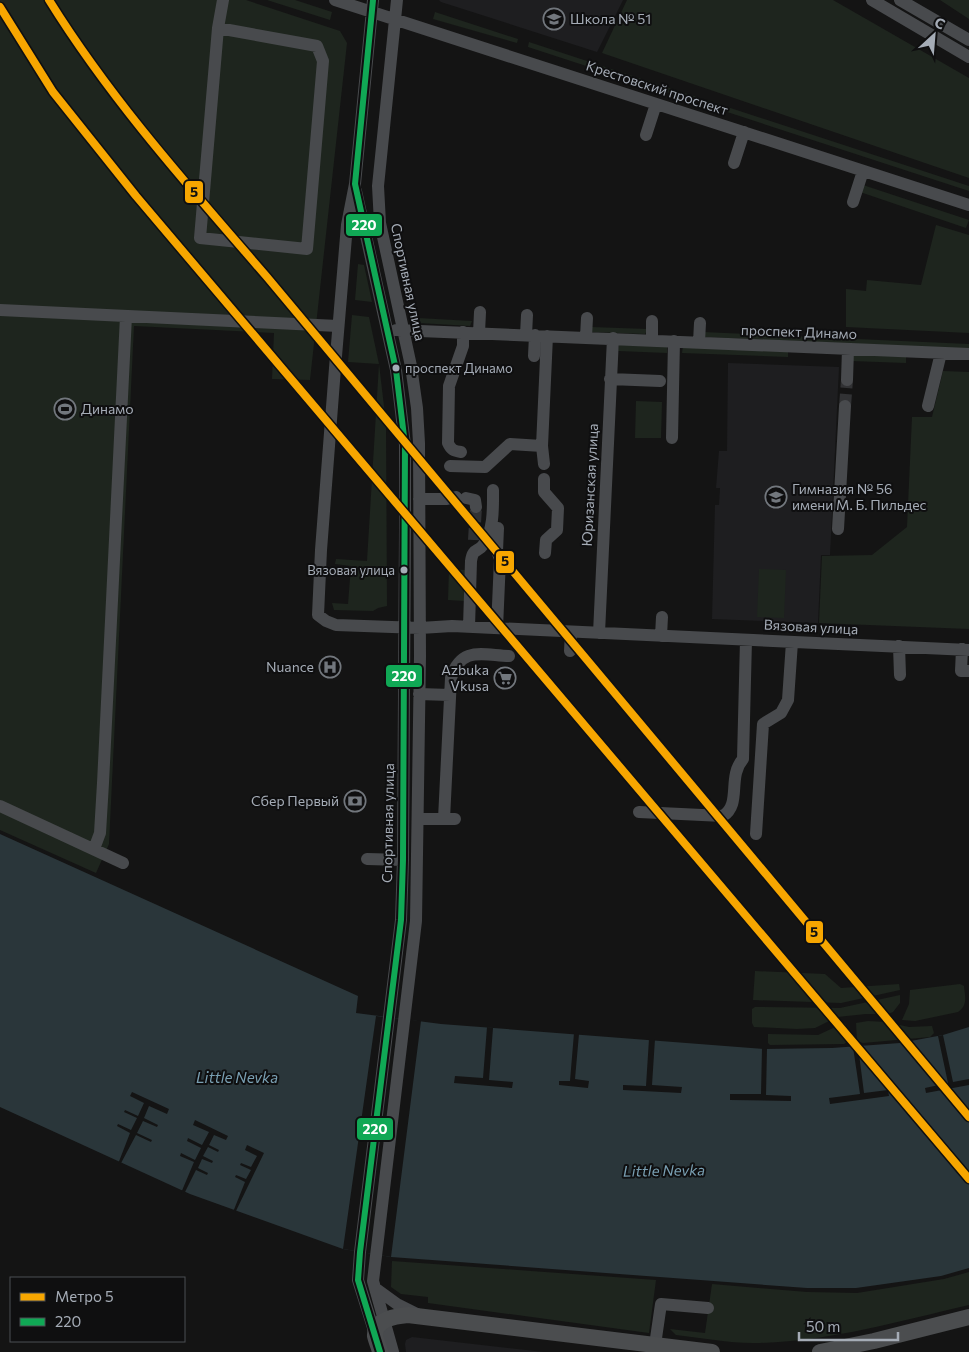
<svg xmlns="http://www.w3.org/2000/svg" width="969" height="1352" viewBox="0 0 969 1352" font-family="Commissioner,sans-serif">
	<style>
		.built { fill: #1e1e20 }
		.green { fill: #1e251e }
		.water { fill: #2a363a }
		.pier { fill: #141414 }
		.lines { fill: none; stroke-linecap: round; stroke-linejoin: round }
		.minor-tunnel { stroke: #313234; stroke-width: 12; stroke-dasharray: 12 6; stroke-linecap: butt }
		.minor { stroke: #484a4d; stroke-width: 12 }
		.major { stroke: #4b4d4f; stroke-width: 16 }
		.bus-1-casing { stroke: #0f0f10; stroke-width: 10 }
		.bus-1 { stroke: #10a855; stroke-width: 6 }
		.metro-1-casing { stroke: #0f0f10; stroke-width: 11 }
		.metro-1 { stroke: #f7a600; stroke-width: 8 }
		.bus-dot { fill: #a5acb6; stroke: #0f0f10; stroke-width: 2 }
		.labels { text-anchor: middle; stroke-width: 4; stroke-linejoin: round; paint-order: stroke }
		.bus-label { font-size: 13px; fill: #a5acb6; stroke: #0f0f10; text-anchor: start }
		.poi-label { font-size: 14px; fill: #a5acb6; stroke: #0f0f10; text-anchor: start }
		.street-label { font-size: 14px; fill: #a5acb6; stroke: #0f0f10 }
		.water-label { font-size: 15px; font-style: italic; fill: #7aa0b3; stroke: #0f0f10 }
		.line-badge { stroke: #0f0f10; stroke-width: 2 }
		.badge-label { font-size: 14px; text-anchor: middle; font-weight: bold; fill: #fff }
		.pale-badge-label { font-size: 14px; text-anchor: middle; font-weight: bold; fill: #111 }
	</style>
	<rect width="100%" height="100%" fill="#141414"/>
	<path class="built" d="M439,0H623L597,52L441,2Z
		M728,363L839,367L830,555H821L818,623L712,619L715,505H719L720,488H716L719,451H727Z
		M412,1337L544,1352H406L405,1344L406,1340Z"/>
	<path class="green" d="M0,0H246L340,31L347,43L310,380L272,379L274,333L134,326L109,844L96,873L0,830Z
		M267,0H295L332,12L330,20Z
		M627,0H833L969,78V178L602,53Z
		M940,0H969V19Z
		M435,12L518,39L517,43L433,19Z
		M529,42L969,186V191L528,47Z
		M863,185L969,220L966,228L860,192Z
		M936,225L969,235V333L846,327V289L866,291L867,280L921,285Z
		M358,264L364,265L372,302L355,300Z
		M352,315L369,317L379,364L386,423L387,606L378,608L373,611L334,610L332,603L348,604L351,566L335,564L336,559L367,561L379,364L348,362Z
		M418,318L472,321L470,326L419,323Z
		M591,327L648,329L645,334L592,332Z
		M703,332L969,344V349L705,337Z
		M619,345L667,346V353L618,351Z
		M683,346L788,350V357L682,353Z
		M851,354L906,356V363L851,361Z
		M943,371L969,372V629L819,623L822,556L872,555L907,527L912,417H932Z
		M636,401L662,402L661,438H635Z
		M449,569L466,570L464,601L448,600Z
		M759,569L786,570L784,618L757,617Z
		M755,971L825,974L841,988L899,984L900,990L841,1003L753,1000Z
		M960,984L964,986C965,997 968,1005 958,1012L915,1021L902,1020L909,1004L910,990Z
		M900,995V1003L893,1012L888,1014H866L837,1017L815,1028L797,1029L754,1027L752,1023V1009L755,1007L840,1008Z
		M868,1021L886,1022L909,1027L932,1026L934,1033L930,1037L863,1043L857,1041L856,1023Z
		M844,1023L846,1025L848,1041L844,1044L770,1045L768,1043V1034L818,1035Z
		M392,1261L656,1280L649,1333L428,1303V1297L401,1294L391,1287Z
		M969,1272V1305C900,1321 831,1341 760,1343C732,1344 704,1338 676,1335L670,1329L705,1333L712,1284L807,1292L857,1293L944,1279Z"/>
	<path class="water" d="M0,834L358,996L356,1013L441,1024L764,1049L832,1048L900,1043L943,1035L969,1027V1268L941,1276L856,1288H807L391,1257L343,1249L190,1194L0,1107Z"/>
	<path class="pier" d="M376,1016L421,1021L391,1257L343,1249Z
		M487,1027L493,1028L489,1080L513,1082L512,1088L454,1083L455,1076L483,1078Z
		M574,1033L579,1034L575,1079L589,1081L588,1088L559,1085V1081H570Z
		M943,1035L953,1082L969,1079V1085L926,1093L925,1088L948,1083L938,1036Z
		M649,1039H655L652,1085L682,1087L681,1093L623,1090V1085L646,1086Z
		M858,1046L864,1093L888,1090L889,1096L830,1104L829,1098L860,1094L853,1047Z
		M762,1048H767L766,1095L791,1096V1101L730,1100V1094H761Z
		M132,1092L169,1109L167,1114L149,1106L144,1118L158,1125L157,1127L143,1121L137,1133L152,1140L151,1142L136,1135L120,1165L118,1164L130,1133L117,1126L118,1124L131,1130L137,1118L124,1112L125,1110L138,1116L144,1103L130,1096Z
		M195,1120L228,1136L226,1140L214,1135L209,1145L219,1150L218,1152L208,1147L203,1156L213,1161L212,1163L202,1159L198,1168L208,1173L207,1175L196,1170L184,1194L181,1193L194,1162L180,1156L181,1153L195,1160L201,1148L187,1141L188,1138L202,1145L209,1132L193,1125Z
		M247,1145L264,1153L235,1213L233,1212L245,1182L235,1177L236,1175L246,1179L251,1170L240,1165L241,1163L251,1167L257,1156L245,1150Z"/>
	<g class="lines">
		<path class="minor-tunnel" d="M845,406L847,380
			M474,540L476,507"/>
		<path class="minor" d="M335,0L969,205
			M373,0L355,184L347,225L335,368L321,550L318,615L326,621L336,625L420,628L452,626L969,650
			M872,0L969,57
			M900,0L969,40
			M218,28L317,46L323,61L307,249L200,238L218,28L223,0
			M646,135L656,104
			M734,163L744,132
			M356,191L396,370L405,445V528L403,860L401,920L360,1252L358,1280L375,1334
			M853,202L863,171
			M0,310L338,326
			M396,330L969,354
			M479,333L480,312
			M526,335L527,315
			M586,337L587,318
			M652,340V321
			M699,342L700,323
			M534,356L535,335
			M610,379L660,381
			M847,380L848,349
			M928,406L941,353
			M672,438L674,341
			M461,452C454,451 451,450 448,443L449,386L463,346V332
			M544,464L542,446L547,336
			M450,466L485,467L510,444L542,446
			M544,479V492L558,508L557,530L546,540L545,553
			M466,498L475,500L476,507
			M419,499H447L456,497
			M838,529L845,406
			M469,627L471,561C473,547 478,553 484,544C494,529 493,507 493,490
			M497,628L500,559L497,551L498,528
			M599,633L613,338
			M661,636L662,617
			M899,646L900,675
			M962,649L961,671H969
			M570,651L571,632
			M419,694L450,695
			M0,806L123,863
			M639,812L723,816C742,804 727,777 743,759L746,640
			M418,819H455
			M444,819L451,678C461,646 482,655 509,656
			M756,834L763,724L781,713L788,700L792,642
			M94,849L100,833L103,783L126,316
			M367,859L403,860
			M375,1288L397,1304L417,1314
			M655,1345L661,1304L708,1308
			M393,1352L373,1281L416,921L420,656L419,443L417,408L411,366L380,223L378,186L397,0"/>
		<path class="major" d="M380,1352C379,1347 376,1341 375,1336C374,1319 396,1316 408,1315L712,1352
			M820,1352L874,1341L969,1317"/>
		<g class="bus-1-casing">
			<path id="bus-1" d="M373,0L355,184L396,370L405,445L403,860L401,920L360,1252L358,1280L380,1352"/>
		</g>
		<use href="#bus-1" class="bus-1"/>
		<g class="metro-1-casing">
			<path id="metro-1" d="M49,0C111,100 190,188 267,277L969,1117
				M0,7L53,92L136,196L969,1179"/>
		</g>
		<use href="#metro-1" class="metro-1"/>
	</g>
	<defs>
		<g id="school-ring" transform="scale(1.125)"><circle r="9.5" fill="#0f0f10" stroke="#72777d" stroke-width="1.5"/><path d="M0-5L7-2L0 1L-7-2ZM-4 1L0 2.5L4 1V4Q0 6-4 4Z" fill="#72777d"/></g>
		<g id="stadium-ring" transform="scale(1.125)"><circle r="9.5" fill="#0f0f10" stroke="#72777d" stroke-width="1.5"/><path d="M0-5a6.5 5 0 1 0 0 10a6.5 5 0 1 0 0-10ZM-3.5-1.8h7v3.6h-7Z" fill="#72777d"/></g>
		<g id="hospital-ring" transform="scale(1.125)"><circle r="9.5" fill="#0f0f10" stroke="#72777d" stroke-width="1.5"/><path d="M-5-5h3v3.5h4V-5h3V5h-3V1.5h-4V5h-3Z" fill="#72777d"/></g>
		<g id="supermarket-ring" transform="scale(1.125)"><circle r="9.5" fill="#0f0f10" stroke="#72777d" stroke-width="1.5"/><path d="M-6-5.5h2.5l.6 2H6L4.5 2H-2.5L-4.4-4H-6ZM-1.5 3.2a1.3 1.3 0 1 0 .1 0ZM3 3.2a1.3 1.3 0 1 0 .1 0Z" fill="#72777d"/></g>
		<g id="bank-ring" transform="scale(1.125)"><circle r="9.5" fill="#0f0f10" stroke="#72777d" stroke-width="1.5"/><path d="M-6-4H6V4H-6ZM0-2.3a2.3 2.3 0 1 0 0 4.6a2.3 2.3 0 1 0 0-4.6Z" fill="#72777d"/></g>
	</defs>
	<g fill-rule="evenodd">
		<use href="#school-ring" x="554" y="19"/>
		<use href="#stadium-ring" x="65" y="409"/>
		<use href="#school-ring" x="776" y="497"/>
		<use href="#hospital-ring" x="330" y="667"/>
		<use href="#supermarket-ring" x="505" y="678"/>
		<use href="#bank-ring" x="355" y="801"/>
	</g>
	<g class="bus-dot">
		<circle cx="396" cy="368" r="4.5"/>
		<circle cx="404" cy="570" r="4.5"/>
	</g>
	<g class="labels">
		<g class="bus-label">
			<text x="405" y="373">проспект Динамо</text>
			<text x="395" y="575" text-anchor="end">Вязовая улица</text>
		</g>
		<g class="poi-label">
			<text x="570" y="24">Школа № 51</text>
			<text x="81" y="414">Динамо</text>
			<text x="792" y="494">Гимназия № 56<tspan x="792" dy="16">имени М. Б. Пильдес</tspan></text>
			<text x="314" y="672" text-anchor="end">Nuance</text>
			<text x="489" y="675" text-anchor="end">Azbuka<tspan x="489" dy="16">Vkusa</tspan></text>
			<text x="339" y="806" text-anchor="end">Сбер Первый</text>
		</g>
		<g class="street-label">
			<text transform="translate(657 88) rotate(18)" y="5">Крестовский проспект</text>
			<text transform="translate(408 282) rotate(78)" y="5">Спортивная улица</text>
			<text transform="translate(799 332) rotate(2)" y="5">проспект Динамо</text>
			<text transform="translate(590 485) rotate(-87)" y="5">Юризанская улица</text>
			<text transform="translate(811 627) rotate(3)" y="5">Вязовая улица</text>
			<text transform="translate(388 823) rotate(-89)" y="5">Спортивная улица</text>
		</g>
		<g class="water-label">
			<text x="237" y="1083">Little Nevka</text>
			<text transform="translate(664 1171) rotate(-1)" y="5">Little Nevka</text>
		</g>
	</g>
	<g class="line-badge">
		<rect x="184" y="180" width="20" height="24" rx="5" fill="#f7a600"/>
		<rect x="345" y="213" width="38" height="24" rx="5" fill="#10a855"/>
		<rect x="495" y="550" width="20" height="24" rx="5" fill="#f7a600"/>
		<rect x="385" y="664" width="38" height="24" rx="5" fill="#10a855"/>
		<rect x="805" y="920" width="19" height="24" rx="5" fill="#f7a600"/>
		<rect x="356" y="1117" width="38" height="24" rx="5" fill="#10a855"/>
	</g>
	<g class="badge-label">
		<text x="364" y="230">220</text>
		<text x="404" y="681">220</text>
		<text x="375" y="1134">220</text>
	</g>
	<g class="pale-badge-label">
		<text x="194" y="197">5</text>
		<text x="505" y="566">5</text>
		<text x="814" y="937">5</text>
	</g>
	<rect x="10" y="1277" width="175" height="65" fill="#0f0f10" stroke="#4b4e52"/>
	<rect x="20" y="1293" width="25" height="8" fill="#f7a600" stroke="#4b4e52"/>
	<text x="55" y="1302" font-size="15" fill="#a5acb6">Метро 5</text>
	<rect x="20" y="1318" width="25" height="8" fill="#10a855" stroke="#4b4e52"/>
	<text x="55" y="1327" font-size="15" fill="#a5acb6">220</text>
	<g transform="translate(934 35) rotate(26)" stroke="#0f0f10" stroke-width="4" paint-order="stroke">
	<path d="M0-4L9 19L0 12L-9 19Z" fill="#a5acb6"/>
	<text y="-8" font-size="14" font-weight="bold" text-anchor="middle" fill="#a5acb6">С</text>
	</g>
	<path d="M799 1332v8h99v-8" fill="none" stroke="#a5acb6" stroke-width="2.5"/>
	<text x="806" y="1332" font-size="15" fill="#a5acb6" stroke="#0f0f10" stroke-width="4" paint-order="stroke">50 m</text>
</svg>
